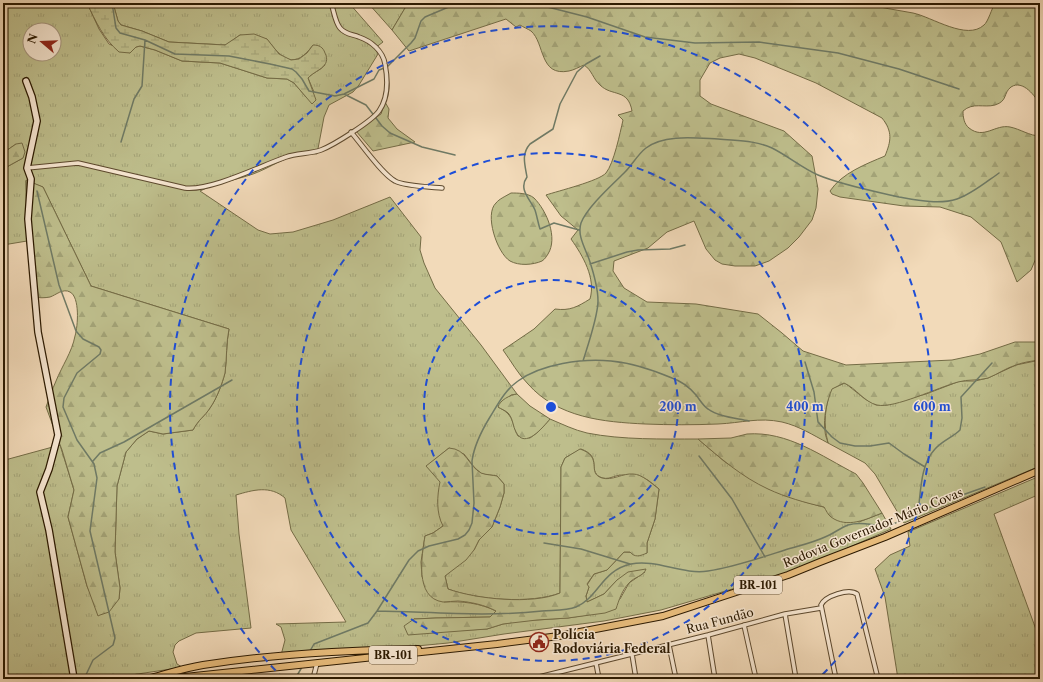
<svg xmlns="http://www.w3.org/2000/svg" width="1043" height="682" viewBox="0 0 1043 682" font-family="'Libre Caslon Text',serif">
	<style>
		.grass { fill: url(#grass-tufts); stroke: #746c46; fill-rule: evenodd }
		.forest { fill: url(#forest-firs); stroke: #746c46 }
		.wetland { fill: url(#wetland-marsh); stroke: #746c46 }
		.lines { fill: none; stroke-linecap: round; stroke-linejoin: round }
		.stream { stroke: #6f7a65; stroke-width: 1.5 }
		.street-casing { stroke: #5d492e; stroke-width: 5.5 }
		.secondary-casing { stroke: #2b1900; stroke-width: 8 }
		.primary-casing { stroke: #2b1900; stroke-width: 8 }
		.street { stroke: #f7e7d2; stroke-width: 3.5 }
		.secondary { stroke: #f7e7d2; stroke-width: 5.5 }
		.primary { stroke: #e9bd7c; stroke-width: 6 }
		.ring { fill: none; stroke: #1d4ed8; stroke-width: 2; stroke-dasharray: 7 5 }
		.labels { text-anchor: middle; stroke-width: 3; stroke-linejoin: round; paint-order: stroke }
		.shield { fill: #f7e7d2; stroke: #68573f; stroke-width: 1 }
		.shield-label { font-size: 11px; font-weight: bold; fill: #2b1900 }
		.street-label { font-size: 12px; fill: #2b1900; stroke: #f7e7d2 }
		.poi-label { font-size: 12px; font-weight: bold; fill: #2b1900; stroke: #f7e7d2; text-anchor: start }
		.centre { fill: #1d4ed8; stroke: #f7e7d2; stroke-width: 2 }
		.ring-label { font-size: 12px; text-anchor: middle; font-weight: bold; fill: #1d4ed8; stroke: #f7e7d2; stroke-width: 3; stroke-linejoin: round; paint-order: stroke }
	</style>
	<defs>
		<pattern id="grass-tufts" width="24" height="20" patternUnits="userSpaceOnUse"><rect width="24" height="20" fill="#bebe8c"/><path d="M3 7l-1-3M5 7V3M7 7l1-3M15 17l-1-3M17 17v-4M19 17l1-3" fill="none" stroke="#a3a377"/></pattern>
		<pattern id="forest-firs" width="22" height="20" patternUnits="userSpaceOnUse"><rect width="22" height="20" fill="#bebe8c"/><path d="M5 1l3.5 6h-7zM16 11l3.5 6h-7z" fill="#a3a377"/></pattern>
		<pattern id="wetland-marsh" width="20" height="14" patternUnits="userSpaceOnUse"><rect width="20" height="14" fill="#bebe8c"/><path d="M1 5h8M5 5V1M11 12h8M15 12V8" fill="none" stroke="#a3a377"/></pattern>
	</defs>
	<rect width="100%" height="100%" fill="#f2dab9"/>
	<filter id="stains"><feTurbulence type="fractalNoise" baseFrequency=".005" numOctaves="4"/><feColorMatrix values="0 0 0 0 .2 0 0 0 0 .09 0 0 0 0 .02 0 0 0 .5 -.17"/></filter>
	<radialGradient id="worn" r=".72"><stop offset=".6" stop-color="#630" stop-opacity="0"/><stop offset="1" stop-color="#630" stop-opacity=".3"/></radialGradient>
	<path class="grass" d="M3,3H87L99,29L109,44L130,53L136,47L140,46L155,50L182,61L220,63L267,78L287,79L294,83L306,97L314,92L308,78C313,72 320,71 325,65L313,45C295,70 282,60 267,39L240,35L226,45L169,42L142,31L121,25L118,21L113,3H349L383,42L375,48L378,54L359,85L353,92L329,105L324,117L317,154C293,150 275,166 253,174C236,180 216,183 200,191L258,230L270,234L293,232L333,220L390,197L421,237L420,250L424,263L435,288L481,345L517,394L511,395L498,407C502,409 507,412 509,415C514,421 514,430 518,436L530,438L538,432L550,419C562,424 574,430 587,433C622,440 663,439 698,439L725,462L769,489L805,502L824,507L859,522L882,513L891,529L802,568L746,585L661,610L604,621L504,634L448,643L280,659L285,640L281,627L276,624L346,622L291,530L285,498C270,485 253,490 236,495L239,534L251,628L196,633L179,641L175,645L173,652L177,664L182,667L178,668L104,679H3V454L5,460L60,445L74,490L68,517L87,586L93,599H119L120,588L115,552L117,486L126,452L137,439L149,431L163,434L193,430C198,420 205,416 210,408C217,398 222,384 225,373C227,358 226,344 229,329L91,286L43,187L26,181L27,241L3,245V169L23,158L16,144L3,153ZM30,30H54V54H30ZM449,448L464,454L475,468L482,474L497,476L504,484V493L500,507L492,527L479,540L474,550L445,576L448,589C477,600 531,604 560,593L561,467L565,458L581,449C603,457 587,470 600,477C608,481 614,475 622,475C628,475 638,476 644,478C649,480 655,486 659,489L655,519L647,543V553L624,552L607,570L594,574L587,585L589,587L586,596L587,602L604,594L617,580L645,572L629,583L620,599L587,615L568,618L520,621L503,624L487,629L449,631L414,619L436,618L491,617L496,611C480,603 462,601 444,602L422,577L421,562L425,536L433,533L443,526L438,501L441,482L427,466Z
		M368,3H408L392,30Z
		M1040,360V466L904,523L875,474L865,463L828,443C823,423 825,408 831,389L845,383L865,399L876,405H887L926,394L960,381H975L988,378L1016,365Z
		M1040,476V494L994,514L1038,635L1040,638V679H898L885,597L875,569L890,555L910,546L908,532Z"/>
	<path class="forest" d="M408,3H864C881,8 897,10 913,13C932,17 967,41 984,25C988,22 992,8 995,3H1040V105C1036,97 1023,79 1011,87C1003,93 1008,101 995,105C984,108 973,102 963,111C963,117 964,124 969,128C984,140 995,124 1010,127C1020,129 1030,136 1040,136L1039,251L1031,270L1017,282L1001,242L971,217L940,207L904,206L840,197L832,194L830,191C842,173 866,164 885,156C891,141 893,132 882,118L816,83L755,58L739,54L720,58L710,63L700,80V96L711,104L784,131L812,156L818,189L816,208L812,220L799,237L788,248L769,261L755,266H735L722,264L715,260L706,249L694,221L667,232L648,248L614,261L613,271L624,288L647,302L696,304L758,314L782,333L803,351L846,365L952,360L980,354L1015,342H1040V360C1032,361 1024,362 1016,365C1006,368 998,374 988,378C978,381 968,379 958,382C939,387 894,409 877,405C864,402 856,388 844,383L832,389C827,401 823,418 825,431C825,435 827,439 828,443C813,435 799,426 782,422C759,417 741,423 718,424C694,425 670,425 645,424C604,422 558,418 528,384C518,374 511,361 503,350L534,329L555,309C570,311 577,307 590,299C596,278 583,256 571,239L578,230L561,216L546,195C558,191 599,181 606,173C614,163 620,133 623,120L618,115L632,111C628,88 612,97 600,85C593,79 592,70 584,65C579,67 574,70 569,71C539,77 545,43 531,31C528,29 523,27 520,25L516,27L506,19L409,51L392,30Z
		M385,102L389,109L388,118L397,129L415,142L373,151L356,131L381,114Z
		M22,143L25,152L23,158L3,169V153L16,144Z
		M26,180L43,187L91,286L229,329C226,343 227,358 225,373C222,384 217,398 210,408C205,416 198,420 193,430L163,434L149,431L137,439L126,452L117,486L115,552L120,588L119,599L109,612L100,615L98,616L87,586L68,517L74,490L62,450L46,407C49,399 52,390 56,381C62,366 72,352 75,336C78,326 80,297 70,292C63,288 56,295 50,297C45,298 39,298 34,297L27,241Z
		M511,193C518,193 528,193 534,198C547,211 558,238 548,254C546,257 545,259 542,261C533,265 519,266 510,261C497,253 484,214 496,203C499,199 506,196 511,193Z
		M517,394L530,406L550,419C543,427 525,450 516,432C513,427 513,419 509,414C507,411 501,409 498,407C500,400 510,395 517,394Z
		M747,434C788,431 821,456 856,474L863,483L882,513C867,519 847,529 831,517C828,515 826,510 824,507C806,503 785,497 768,489C742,477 720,458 698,439L731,438Z
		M449,448C467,449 468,466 481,473C486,475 493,475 497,476L504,484V493L500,507L492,527L479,540L474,550L466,560L445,576L448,589C476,599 532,605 560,593L561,467L565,458L580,449C604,457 586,473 602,478C612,481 623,473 633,474C642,474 652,484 659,489L655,519L647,543V553C640,556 635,558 630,552H624L607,570L594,574L587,584L589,587L586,596L587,602L604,594L617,580L628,572L646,569C644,576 634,577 629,583C622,590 619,600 616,609L605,613L568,618L537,620L503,624L487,629L408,635L404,626L414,619L436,618L490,617L496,611C485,605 471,602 458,601C453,601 448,602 443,602C414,598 422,555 425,536L433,533L443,526C436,513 437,496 440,482L426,466Z"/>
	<path class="wetland" d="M87,3H113L118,21L121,25L142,31L169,42L225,45L240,35L254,34L267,39L279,54L291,60L299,59L307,53L313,45C319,45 323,47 325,53C332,67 315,70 308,78L316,100L312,104L294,83L287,79L267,78L220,63L182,61L155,50L140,46L136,47L130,53L119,52C103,38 96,22 87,3Z"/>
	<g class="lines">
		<path class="stream" d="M112,3L116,28L120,33L145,40L175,54L229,56L270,64L292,69L296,72L302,79L309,91L335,96L344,94L374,79L379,70L387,67L411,43L415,38L421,21L425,17L451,6L469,4L489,6L498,3
			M532,3L587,17L645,37L695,43L759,42L838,53L899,69L959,89
			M344,94L366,105L382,126L390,133L422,147L455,155
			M121,142L134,99L142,86L145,40
			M37,191L59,285L76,331L83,339L99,347L101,350L100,354L77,373L64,398L63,407L77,440L94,464L97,478L90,531L115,638L113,645L93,660L84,679
			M579,230L554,223L540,229C538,223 537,216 535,210C530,199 518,189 527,177C525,165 521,154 530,144L553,129L560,104L577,72L586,64L600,56
			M590,264L627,252L638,250L670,249L685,245
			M583,361C588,345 598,316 598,301C598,288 593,271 589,259C585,248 577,235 581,223C587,207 613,184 625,172C632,165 638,154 646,148C664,134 696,138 718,139C737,141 754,140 772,148C788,156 802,168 818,175C842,185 873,191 899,197C916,200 939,205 957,199C972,194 986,182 999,173
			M805,362L814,392L818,422L832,437L840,443L855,446H870L889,443L904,454L925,467
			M699,456L732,499L765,557
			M93,461L100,453L124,442L232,380
			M918,512C921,492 920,465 935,449C942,441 953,437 960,430L962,418L961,397L992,363
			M544,543L581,549L630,564
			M377,611C432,612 487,617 542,611C553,610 566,611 576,607C598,598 602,570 631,564C657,559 682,575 708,571C734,567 760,558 785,550C798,546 812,543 825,537C833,534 840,528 848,525C865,520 875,528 889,525C899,523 909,516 918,512C940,503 962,495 985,487
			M310,651L314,644L368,623L377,611L409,560L418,551L429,546L458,539L465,535L469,530L472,523L474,503L472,461C474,446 482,430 490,417C498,404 505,390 518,381C541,364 583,358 611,361C632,363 653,370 672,378C681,381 690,388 696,395C700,400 703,406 708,409C719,417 736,418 749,421
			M295,679L302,667"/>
		<g class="street-casing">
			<path id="street" d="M351,132C362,145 382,174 395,181C403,186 431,187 442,188
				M27,168L78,163L185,188C211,191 260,166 286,157C297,153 310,154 321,150C334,145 372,121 379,111C389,97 388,80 385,64C383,51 371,41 359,37C352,34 346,35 340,28C335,22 334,11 331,3
				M785,614L796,679
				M744,625L756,679
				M708,635L715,679
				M669,645L676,679
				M632,654L636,679
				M596,663L599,679
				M313,679L317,663
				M531,679L708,635L785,614L821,608
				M836,679L821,605C825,596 849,588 857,594L859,602L878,679"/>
		</g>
		<g class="secondary-casing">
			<path id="secondary" d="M26,81L32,97L37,121L27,168L31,179L28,219L38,332L58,435L49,469L40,492L49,530L74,679"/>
		</g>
		<g class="primary-casing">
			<path id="primary" d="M147,679C166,674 184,668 203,665C274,654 347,650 418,649
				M166,679L497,644L559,636L663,616L788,575L820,562L885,537L1040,470"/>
		</g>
		<use href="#street" class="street"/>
		<use href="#secondary" class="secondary"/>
		<use href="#primary" class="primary"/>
	</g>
	<g class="ring">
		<circle cx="551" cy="407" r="127"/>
		<circle cx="551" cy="407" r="254"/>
		<path d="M284 679A381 381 0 1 1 818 679"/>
	</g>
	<defs>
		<g id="civic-ring" transform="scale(1)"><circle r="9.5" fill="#f7e7d2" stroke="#8f2418" stroke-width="1.5"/><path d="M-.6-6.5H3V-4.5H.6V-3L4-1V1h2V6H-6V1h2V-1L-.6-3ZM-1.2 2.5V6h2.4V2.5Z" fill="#8f2418"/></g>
	</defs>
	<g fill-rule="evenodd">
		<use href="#civic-ring" x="539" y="642"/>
	</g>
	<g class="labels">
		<g class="shield">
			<rect x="734" y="576" width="48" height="18" rx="3"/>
			<rect x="369" y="646" width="48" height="18" rx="3"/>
		</g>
		<g class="shield-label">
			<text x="758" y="589">BR-101</text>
			<text x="393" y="659">BR-101</text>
		</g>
		<g class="street-label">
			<text transform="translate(873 528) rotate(-22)" y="4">Rodovia Governador Mário Covas</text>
			<text transform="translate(720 621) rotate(-15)" y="4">Rua Fundão</text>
		</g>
		<g class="poi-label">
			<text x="553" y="639">Polícia<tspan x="553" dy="14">Rodoviária Federal</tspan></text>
		</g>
	</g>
	<circle cx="551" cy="407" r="6" class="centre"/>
	<g class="ring-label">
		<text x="678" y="411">200 m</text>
		<text x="805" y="411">400 m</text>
		<text x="932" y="411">600 m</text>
	</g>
	<rect width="1043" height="682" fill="none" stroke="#f2dab9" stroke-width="16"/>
	<rect x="4" y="4" width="1035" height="674" fill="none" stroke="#2b1900" stroke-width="2"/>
	<rect x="8" y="8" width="1027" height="666" fill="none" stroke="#2b1900"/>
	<g transform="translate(42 42) rotate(289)"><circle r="19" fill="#f7e7d2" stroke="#a5957e"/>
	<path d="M0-3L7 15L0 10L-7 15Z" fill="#8f2418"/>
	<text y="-6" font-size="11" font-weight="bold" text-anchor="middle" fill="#2b1900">N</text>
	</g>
	<rect width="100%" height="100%" filter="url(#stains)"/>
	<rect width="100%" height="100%" fill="url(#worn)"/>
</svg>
